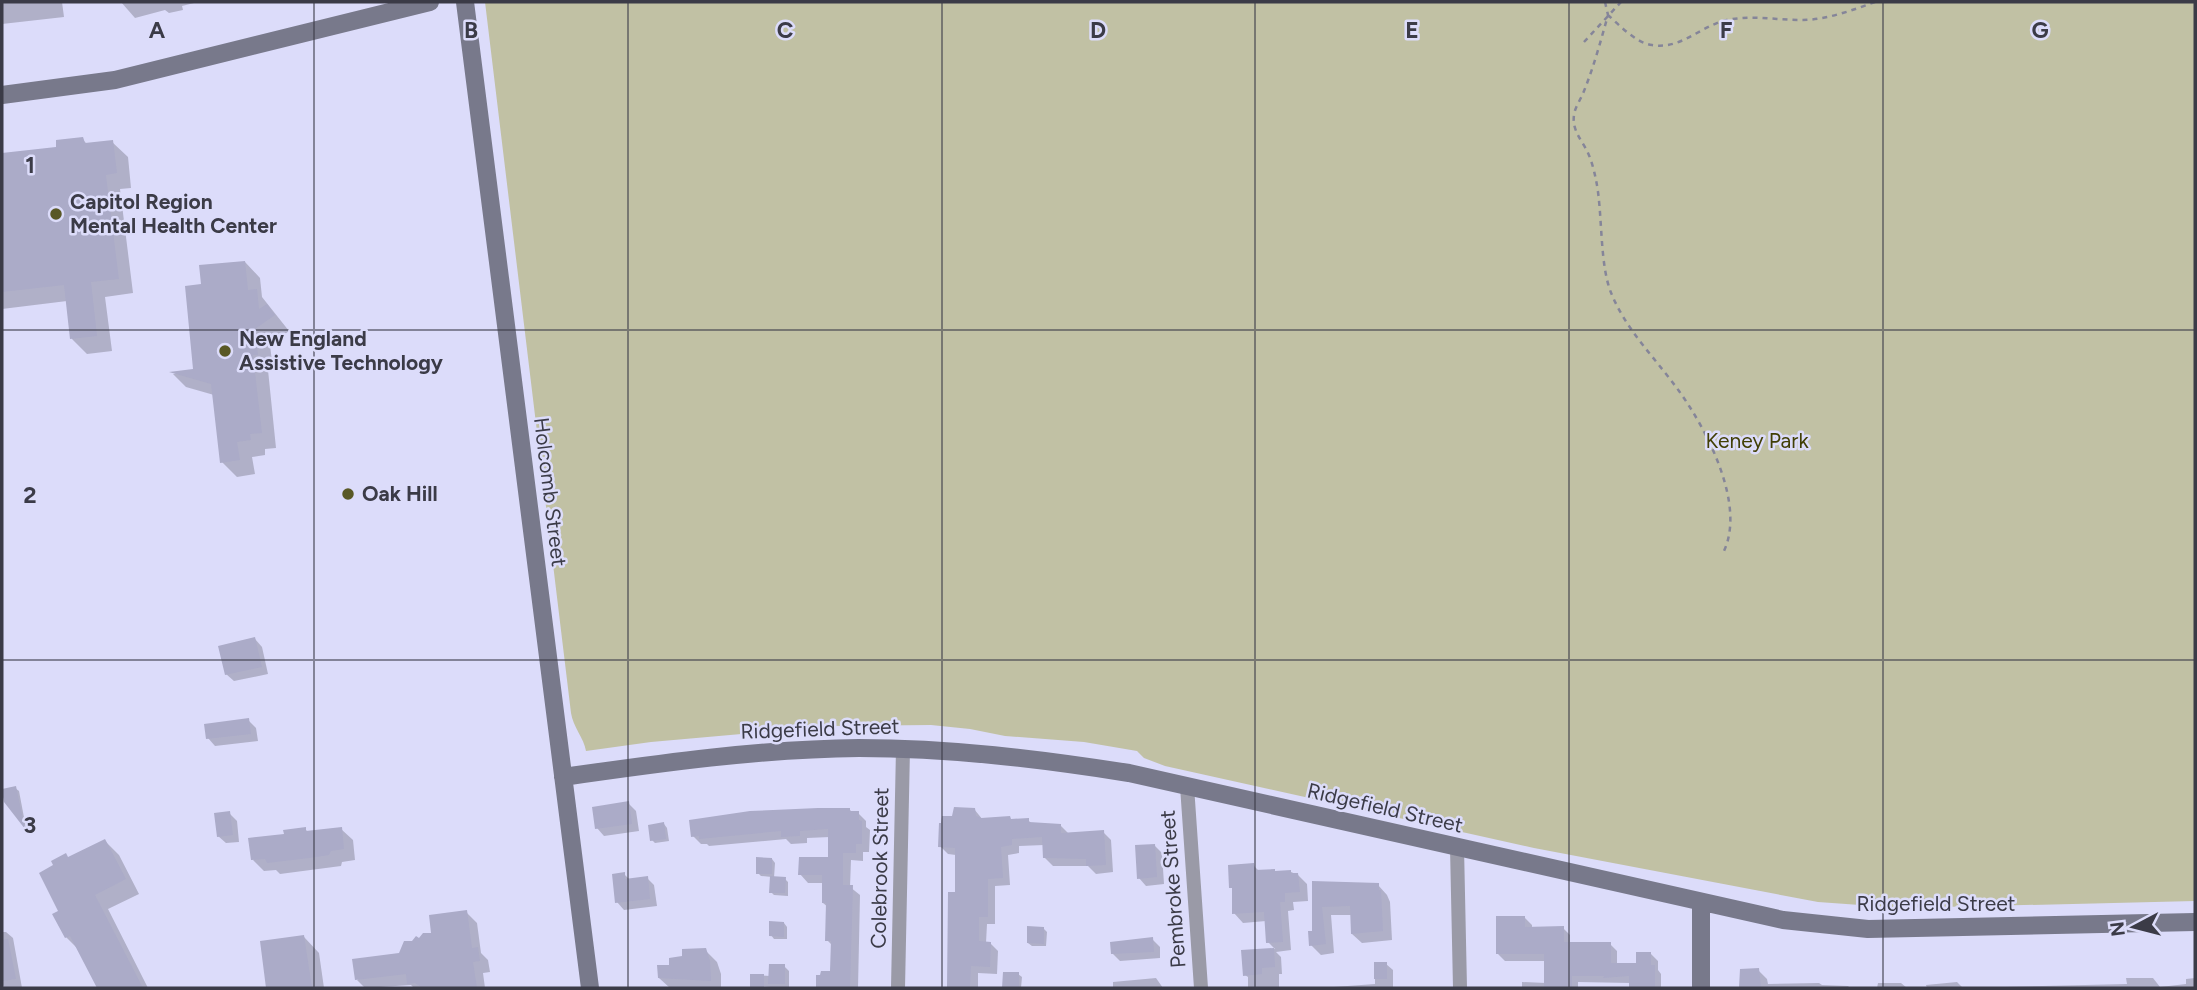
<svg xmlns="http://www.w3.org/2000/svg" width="2197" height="990" viewBox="0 0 2197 990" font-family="Figtree,sans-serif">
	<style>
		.green { fill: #c1c1a4 }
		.shadow { fill: #0003 }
		.building { fill: #ababc8 }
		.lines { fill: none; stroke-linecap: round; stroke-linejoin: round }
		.path { stroke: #858599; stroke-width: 2.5; stroke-dasharray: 5 5; stroke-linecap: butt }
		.street { stroke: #9a9aa7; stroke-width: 14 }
		.secondary { stroke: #78798b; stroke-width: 18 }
		.grid { fill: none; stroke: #3b3b47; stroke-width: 2; stroke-opacity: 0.55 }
		.poi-dot { fill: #595825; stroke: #dcdcfa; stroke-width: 2.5 }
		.labels { text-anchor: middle; stroke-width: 5; stroke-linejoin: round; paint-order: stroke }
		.poi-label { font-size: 21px; font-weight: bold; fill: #3b3b47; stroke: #dcdcfa; text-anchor: start }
		.park-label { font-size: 21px; fill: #413f05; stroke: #dcdcfa }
		.street-label { font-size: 21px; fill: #3b3b47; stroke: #dcdcfa }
		.grid-label { font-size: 23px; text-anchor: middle; font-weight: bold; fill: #3b3b47; stroke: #dcdcfa; stroke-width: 5; stroke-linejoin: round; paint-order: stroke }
	</style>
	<rect width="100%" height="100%" fill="#dcdcfa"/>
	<path class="green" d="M485,2H2195V901L1902,908L1818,902L1534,848L1165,766L1144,758L1137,751L1084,742L1005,736L970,729L931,725L831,726L651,742L586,751C584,738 573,727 571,713Z"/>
	<path class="shadow" d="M2,2H62L64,17L2,24Z
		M121,2H198L182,6L183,10L169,13L165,10L135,18Z
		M82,139L88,145L112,142L128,157L131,188L120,189L133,293L105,297L112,351L87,354L72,339L67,301L2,309V155L58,148Z
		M245,262L260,278L262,297L289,331L270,345L273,370H268L276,448L265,449V455L252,457L255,474L237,477L222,462L214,395L186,387L173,374L195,371L203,286Z
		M255,639L262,647L268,674L234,681L226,674Z
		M248,720L256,728L258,741L215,746L208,738Z
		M15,788L19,791L26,828L5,801Z
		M628,803L636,811L639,831L604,836L597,828Z
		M974,809L983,820H1028L1032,824L1060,825L1068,833L1103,832L1111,840L1113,872L1096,874L1088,866H1053L1045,858L1044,845L1019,846V853L1008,855L1010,885L995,886V924H987L986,943H990L998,951L997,974L978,973V988H948L950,894H957L956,855L948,854L940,846L954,818Z
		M850,810L853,813H858L866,821V827L870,830L869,852H863V861L851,860L850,887L860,895L858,988H818V977L832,973V945L827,940L828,907L823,903L824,883H808L800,874L830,859V837L807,838V843L791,844L786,839L709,846L707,844H701L693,836Z
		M229,813L237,821L239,842L226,843L218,836Z
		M664,824L667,828L669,841L655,843L652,840Z
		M305,829L309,833L341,829L353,840L355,860L342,862L341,866L280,874L276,870L264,871L253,860L286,835Z
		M105,841L119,855L139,894L108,909L148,988H101L80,951L66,937L60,911L69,859Z
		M1154,845L1162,853L1164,884L1146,886L1139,878Z
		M772,859L775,863L774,878L785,879L788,882V896L774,895L771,892L772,877L761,876L758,873Z
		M1253,865L1260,872H1291L1298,875L1307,884L1308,901L1293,902L1294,910L1288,911L1291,950L1276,952L1281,957L1282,974H1279V988H1248V977L1245,975L1243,951L1275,949L1268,942L1266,921L1243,923L1234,913V890L1231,887Z
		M624,874L630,880L647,878L654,885L657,906L624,910L617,902Z
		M1313,883L1378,885L1387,895L1390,902L1392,940L1362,943L1352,934V915H1331L1334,953L1321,955L1311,945L1314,932Z
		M466,912L477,923L481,953L488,960L490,972L483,973L485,988H414L411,985L365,988L357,980L401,955Z
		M1525,918L1532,925V929L1563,928L1570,935V944H1610L1617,951V965L1638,964L1651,954L1658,961V970L1661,974V988H1631V983L1578,982V988H1522V982L1546,983L1545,961H1505L1498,954Z
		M784,923L787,927V939H774L771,935Z
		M1043,928L1047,932L1046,946H1032L1028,943Z
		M2,932H6L13,938L22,988H4L2,982Z
		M304,937L319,953L324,988H268L262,942Z
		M1152,939L1160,947V958L1120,961L1112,953Z
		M705,950L717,962L721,974V988H670L659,978L671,967Z
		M1375,964H1386L1393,970V988H1320L1375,984Z
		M784,966L789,971V988L751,986L752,975L770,976Z
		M1758,970L1767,979L1768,984L1819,983L1822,985L1848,986L1850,988H1742V971Z
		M1018,974L1022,977L1021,988H1004Z
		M1156,978L1163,988H1113V982Z
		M2126,978H2153L2160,987L2186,984V979L2195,978V988H1966L2127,984Z
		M1957,982L1963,988H1927L1926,985Z
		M1878,983H1901L1907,988H1877Z"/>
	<path class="building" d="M83,137L85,143L113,140L117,173L106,175L119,279L91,282L97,336L70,339L64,285L2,292V153L56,147V140Z
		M245,261L248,290L257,289L259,309L267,304L275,315L255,329L258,355H253L262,433L250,434L251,440L237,442L240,460L220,463L211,384L169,372L193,369L185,286L201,284L199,265Z
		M255,637L262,667L225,675L218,646Z
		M249,718L251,734L206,739L204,724Z
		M16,786L25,829L4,802L2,792V789Z
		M629,801L632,824L595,829L592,807Z
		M954,807L975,808L976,816L981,818L1010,816L1011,819L1029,818V822L1061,824V833L1104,830L1106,865L1086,866V859L1043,858L1042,837L1012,839V845L1001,847L1003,878L988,879V917H979V941L991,942L990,967L971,966L970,988H947L948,892H955V848L938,847L939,823H941L942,816H952Z
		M818,808H850V811H859V820L862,821V844H856V853H843V885H853L850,988H816V975H820L821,971H830L831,941H825L826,903H822V875H798L799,857H828V829L800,831V836L781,837V831L699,839V836L691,837L689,820L750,811Z
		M230,811L233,835L217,837L214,813Z
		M664,822L666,839L650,841L648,825Z
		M306,827V831L342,827L344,849L331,851L329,855L309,858L267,863L265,859L251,860L248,838L284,834L283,830Z
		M105,839L126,879L95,895L143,988H97L70,936L65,938L52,914L58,911L39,873L53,865L51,861L66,853L68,857Z
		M1155,844L1157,877L1137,879L1135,845Z
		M756,857L772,858V874H756Z
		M1254,863L1255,870L1275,869V871L1291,870V873H1298L1300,892L1285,893V902H1280L1283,942L1266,943L1264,912L1232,914V888H1229L1228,865Z
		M625,872V879L648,876L650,899L615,903L612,874Z
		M770,876L786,877L785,893H769Z
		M1312,881L1379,883V890H1381L1383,931L1351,934L1350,906L1322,907L1326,944L1309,946L1308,931H1312Z
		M467,910L472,948L478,947L480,961L473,962L477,988H422L415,983L407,984L406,974L355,980L352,959L399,953L404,941H412L416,936L419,938L423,933H431L429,915Z
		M1496,916H1525V927L1564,926V942H1611V963H1636V952H1651V965H1655V988H1629V976L1603,978L1604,976H1572V988H1544V954H1496Z
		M769,921L784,922V937L769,936Z
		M1027,926L1044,927V944L1027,943Z
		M304,935L312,988H266L260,941Z
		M1153,937L1154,952L1111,954L1110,942Z
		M8,939L16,979L2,981V940Z
		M706,948L710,961L711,981L658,978L657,965H669V958L682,956V949Z
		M1274,948L1275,967L1262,968V974L1243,976L1241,950Z
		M1374,962H1387V979H1374Z
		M769,964H785V984H768Z
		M1759,968L1761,988H1739L1740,969Z
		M1003,972H1019V988H1002Z
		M750,974H764V988L750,987Z"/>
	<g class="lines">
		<path class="path" d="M1605,2L1608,15C1601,40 1594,66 1584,91C1581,99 1575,107 1574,115C1572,129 1580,138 1586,149C1591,158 1594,170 1596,180C1603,213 1599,266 1612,295C1627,331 1656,359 1679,391C1707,430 1747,506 1723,553
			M1608,15C1619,25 1636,43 1652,45C1681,50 1700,26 1727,20C1752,15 1777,20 1802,20C1826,20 1853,10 1875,2
			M1584,42L1621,2"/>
		<path class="street" d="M1187,786L1201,988
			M1457,847L1460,988
			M898,988L903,749"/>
		<path class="secondary" d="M465,2L590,988
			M2,95L115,80L430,2
			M563,777C661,763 760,749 859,748C950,748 1039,759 1129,773L1783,920L1868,929L2195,922
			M1701,903V988"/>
	</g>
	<path class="grid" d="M314,2V988M628,2V988M942,2V988M1255,2V988M1569,2V988M1883,2V988M2,330H2195M2,660H2195"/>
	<g class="poi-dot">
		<circle cx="56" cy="214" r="7"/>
		<circle cx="225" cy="351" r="7"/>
		<circle cx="348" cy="494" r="7"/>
	</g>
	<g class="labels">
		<g class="poi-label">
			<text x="70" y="209">Capitol Region<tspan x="70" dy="24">Mental Health Center</tspan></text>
			<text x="239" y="346">New England<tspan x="239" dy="24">Assistive Technology</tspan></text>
			<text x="362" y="501">Oak Hill</text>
		</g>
		<g class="park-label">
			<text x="1757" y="448">Keney Park</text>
		</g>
		<g class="street-label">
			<text transform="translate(550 492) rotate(83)" y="7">Holcomb Street</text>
			<text transform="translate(820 729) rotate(-2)" y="7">Ridgefield Street</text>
			<text transform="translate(1385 808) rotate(13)" y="7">Ridgefield Street</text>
			<text transform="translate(880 868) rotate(-89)" y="7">Colebrook Street</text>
			<text transform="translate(1173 889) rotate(-94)" y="7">Pembroke Street</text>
			<text x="1936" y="911">Ridgefield Street</text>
		</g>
	</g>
	<g class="grid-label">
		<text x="157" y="38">A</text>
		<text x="471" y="38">B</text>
		<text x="785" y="38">C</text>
		<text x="1098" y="38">D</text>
		<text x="1412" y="38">E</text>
		<text x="1726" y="38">F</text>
		<text x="2040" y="38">G</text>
		<text x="30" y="173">1</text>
		<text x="30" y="503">2</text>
		<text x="30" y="833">3</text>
	</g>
	<rect width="2197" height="990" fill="none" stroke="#3b3b47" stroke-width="7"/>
	<g transform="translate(2134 927) rotate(263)" stroke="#dcdcfa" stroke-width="5" paint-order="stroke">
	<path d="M0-5L12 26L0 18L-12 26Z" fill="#3b3b47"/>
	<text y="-10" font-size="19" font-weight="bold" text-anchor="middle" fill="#3b3b47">N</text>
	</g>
</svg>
